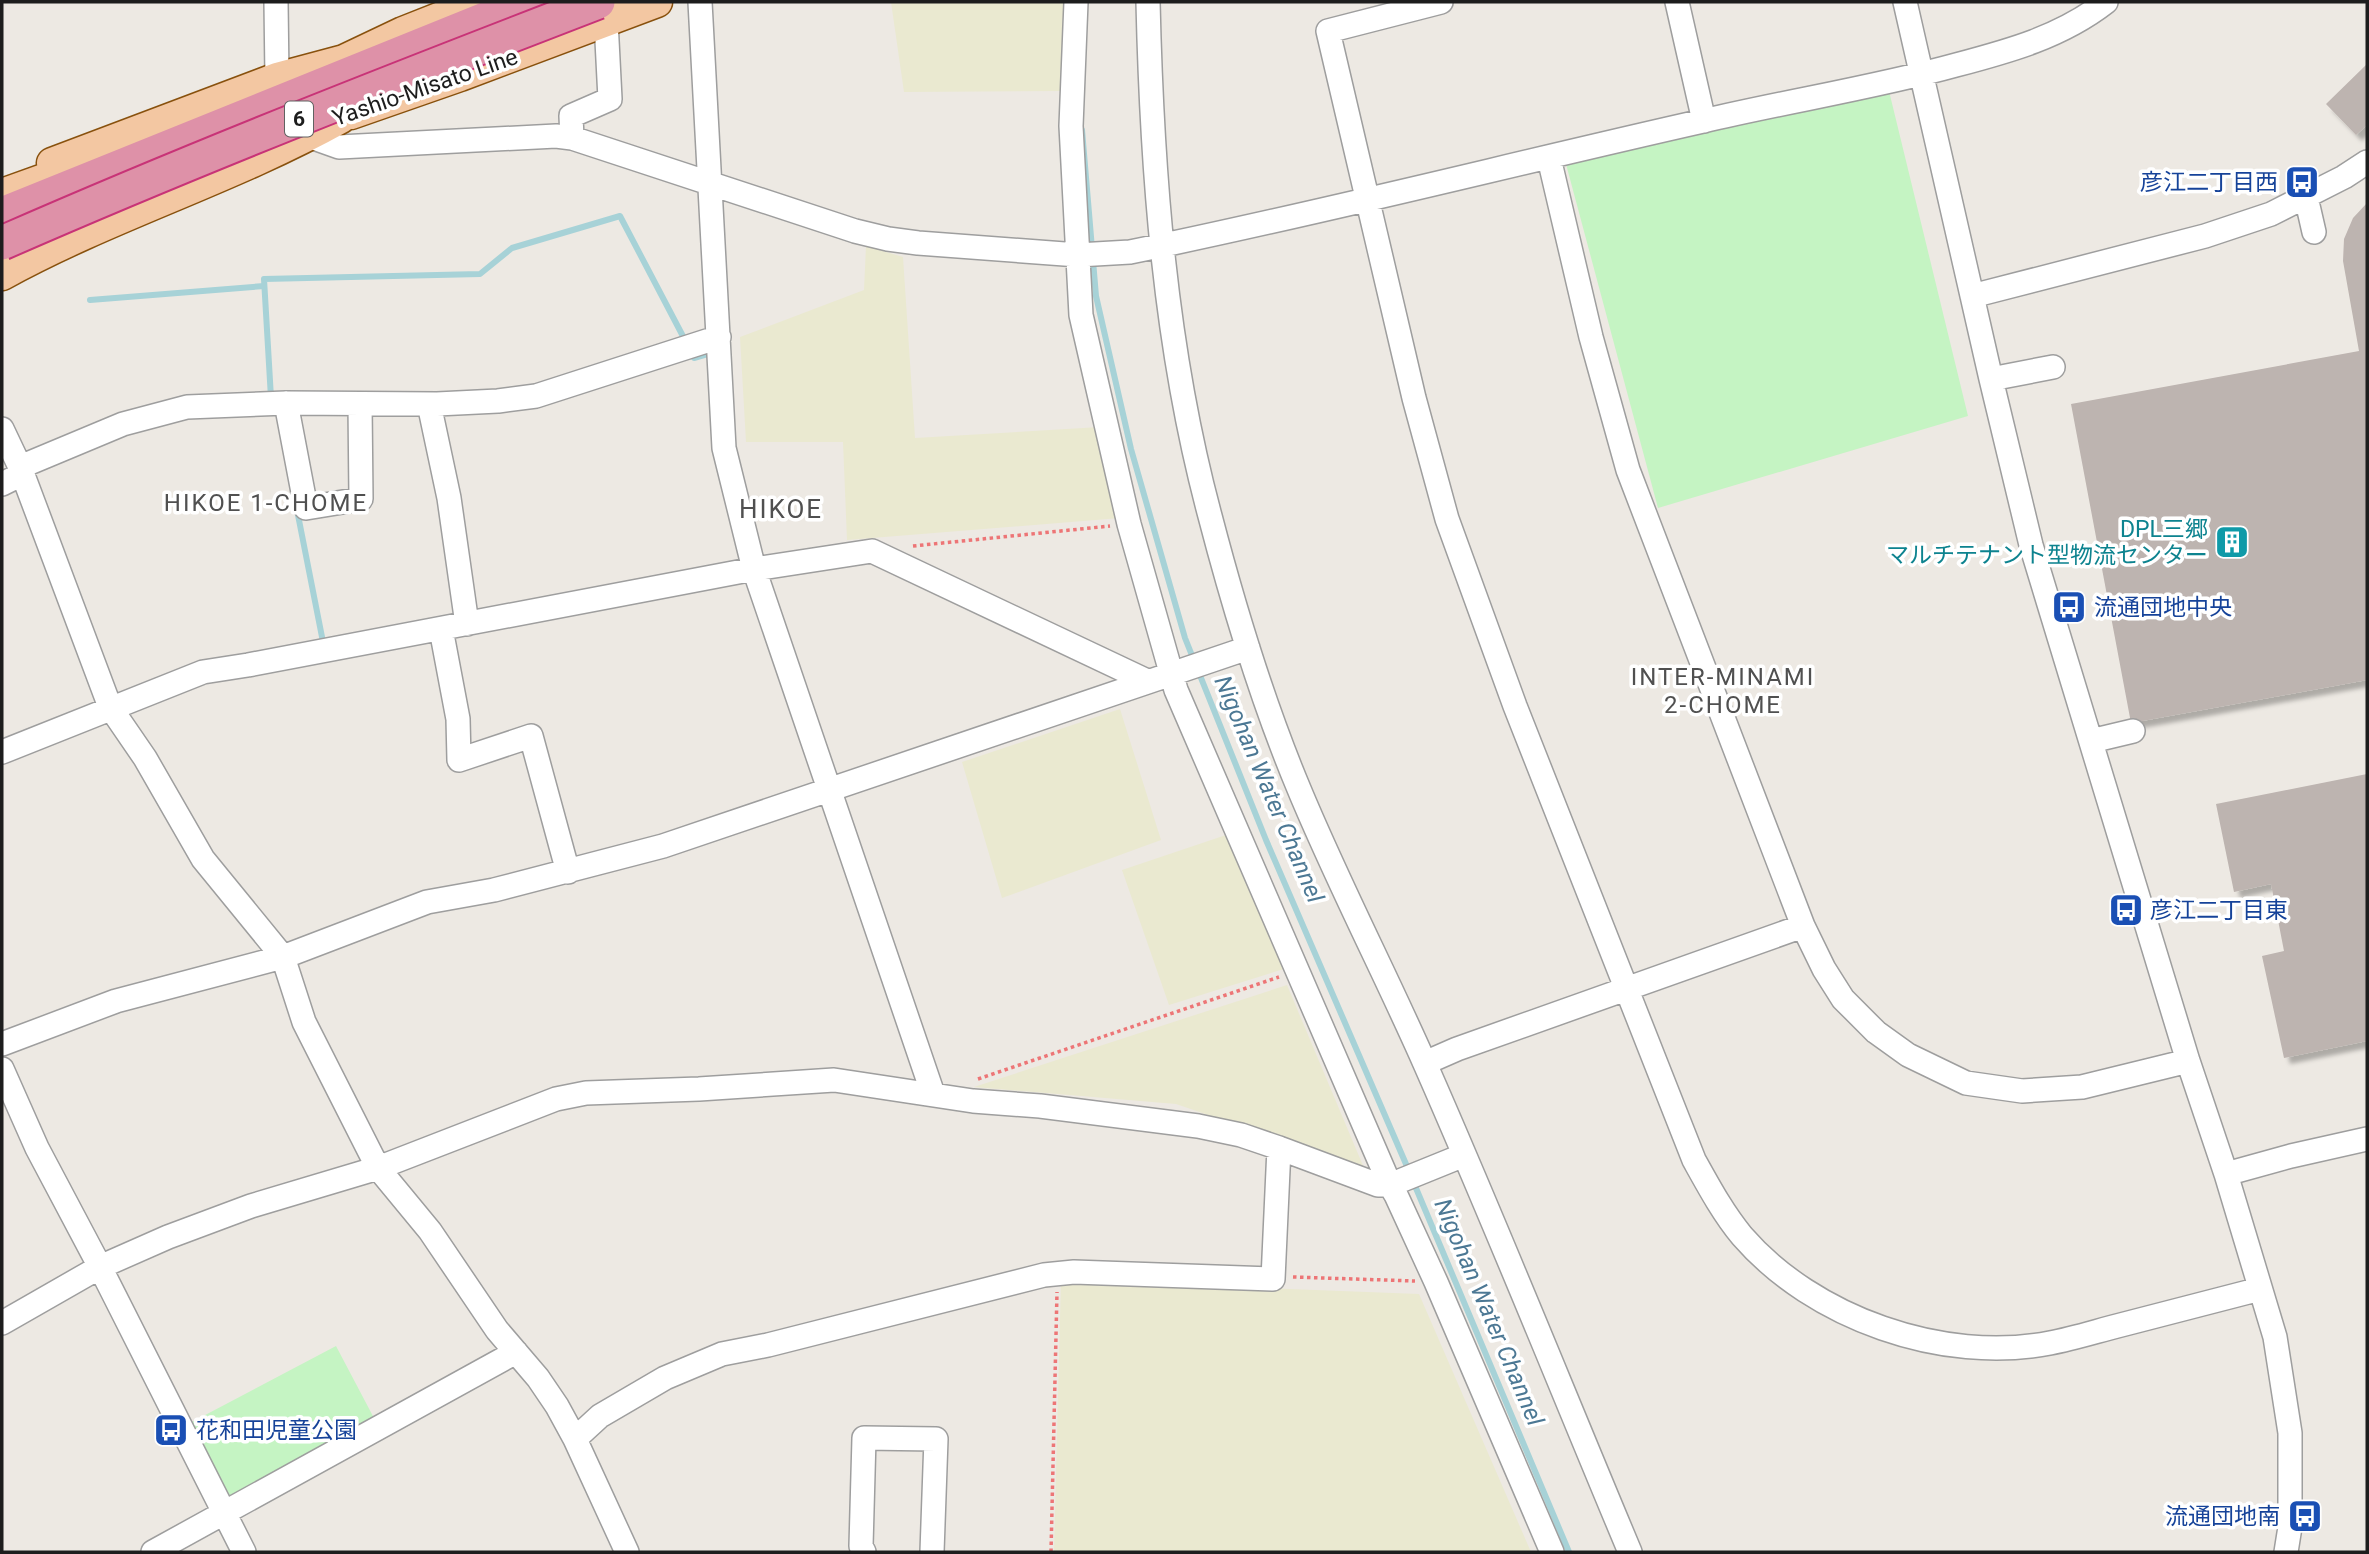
<svg xmlns="http://www.w3.org/2000/svg" width="2369" height="1554" viewBox="0 0 2369 1554" font-family="Roboto,'Noto Sans JP',sans-serif">
	<style>
		.farmland { fill: #eae9d0 }
		.park { fill: #c5f4c3 }
		.lines { fill: none; stroke-linecap: round; stroke-linejoin: round }
		.stream { stroke: #a7d2d7; stroke-width: 6 }
		.building { fill: #bdb4b0; filter: url(#shadow) }
		.minor-casing { stroke: #9e9e9e; stroke-width: 26 }
		.major-casing { stroke: #88510d; stroke-width: 33 }
		.highway-casing { stroke: #c83377; stroke-width: 37 }
		.path { stroke: #ed7576; stroke-width: 3.5; stroke-dasharray: 3.5 3.5; stroke-linecap: butt }
		.minor { stroke: #fff; stroke-width: 23 }
		.major { stroke: #f3c7a2; stroke-width: 30 }
		.highway { stroke: #de91a8; stroke-width: 33 }
		.highway-bridge-casing { stroke: #c83377; stroke-width: 37; stroke-linecap: butt }
		.highway-bridge { stroke: #de91a8; stroke-width: 33 }
		.labels { text-anchor: middle; stroke-width: 7; stroke-linejoin: round; paint-order: stroke }
		.shield { fill: #fff; stroke: #616161; stroke-width: 2 }
		.shield-label { font-size: 21px; font-weight: bold; fill: #1d1d1d }
		.street-label { font-size: 23px; fill: #1d1d1d; stroke: #fff }
		.transit-label { font-size: 23px; fill: #164399; stroke: #fff; text-anchor: start }
		.culture-label { font-size: 23px; fill: #0d838f; stroke: #fff; text-anchor: end }
		.neighbourhood-label { font-size: 24px; letter-spacing: 2px; fill: #505050; stroke: #fff }
		.water-label { font-size: 24px; font-style: italic; fill: #4c7894; stroke: #fff }
		.quarter-label { font-size: 26px; letter-spacing: 2px; fill: #505050; stroke: #fff }
	</style>
	<defs>
		<filter id="shadow"><feDropShadow dx="6" dy="6" stdDeviation="2" flood-color="#0004"/></filter>
	</defs>
	<rect width="100%" height="100%" fill="#ede9e3"/>
	<path class="farmland" d="M891,2H1065L1062,91L904,92Z
		M866,246L903,257L915,438L1100,427L1120,518L847,540L843,442H746L740,337L864,290Z
		M1120,709L1161,840L1002,898L962,762Z
		M1226,835L1287,968L1169,1005L1122,870Z
		M1287,985L1364,1168L1176,1104L974,1087Z
		M1061,1280L1419,1294L1531,1552H1054Z"/>
	<path class="park" d="M1889,91L1968,416L1658,508L1566,164Z
		M336,1346L375,1420L227,1499L190,1423Z"/>
	<g class="lines">
		<path class="stream" d="M1082,130L1096,296L1131,449L1185,638L1266,840L1409,1171
			M90,300L264,286
			M691,352L694,358L711,353L713,355
			M271,398L264,279L480,274L512,248L620,216L686,342
			M297,510L323,642
			M1413,1181L1569,1552"/>
	</g>
	<path class="building" d="M2367,64V125L2356,135L2326,104Z
		M2367,203V680L2131,723L2071,404L2359,351L2343,261L2344,239L2353,218Z
		M2367,774V1041L2284,1058L2262,956L2284,951L2271,884L2234,892L2216,804Z"/>
	<g class="lines">
		<g class="minor-casing">
			<path id="minor" d="M276,2L277,78
				M700,2L724,448L754,569L933,1094
				M1076,2L1071,126L1081,315L1129,524L1176,690L1390,1185L1396,1195L1436,1282L1552,1552
				M1148,2C1152,174 1165,349 1210,516C1234,608 1262,701 1299,789C1338,883 1385,973 1426,1066C1497,1227 1562,1390 1630,1552
				M1441,2L1328,31L1414,398L1447,519L1515,706L1694,1160C1709,1187 1723,1213 1742,1236C1813,1318 1943,1364 2050,1343C2072,1339 2094,1332 2117,1326C2165,1314 2212,1301 2260,1289
				M1677,2L1704,121
				M1905,2L1991,379L2031,545L2188,1061L2226,1174L2275,1337L2290,1433V1527L2286,1552
				M308,136L339,147L556,136L572,138L855,231L888,239L918,243L1078,255L1130,252C1322,213 1512,164 1703,121C1787,101 1873,88 1956,65C2009,51 2061,37 2106,2
				M572,138L571,116L610,99L606,21
				M1549,158L1591,337L1628,470L1803,926L1824,969L1843,999L1876,1032L1908,1055L1966,1083L2022,1091L2082,1087L2188,1061
				M2306,197L2314,232
				M1972,296L2205,236L2271,214L2344,177L2367,162
				M1991,379L2053,367
				M286,403L306,508L361,499L360,404
				M429,404L449,498L467,624
				M2,429L20,467L123,424L187,407L286,403L437,404L498,401L536,396L719,337
				M20,467L110,707L145,758L203,859L283,957L304,1022L378,1168L430,1231L497,1330L538,1378L557,1406L575,1439L627,1552
				M2,484L22,474
				M441,629L458,719L459,760L531,736L568,872
				M2091,741L2133,731
				M2,752L203,672L248,665L754,569L872,551L1147,681
				M2,1044L116,1001L283,957L427,902L494,890L663,846L1248,648
				M1425,1063L1457,1049L1803,926
				M2,1069L37,1148L100,1267L244,1552
				M2226,1174L2291,1156L2367,1139
				M2,1323L100,1267L168,1237L251,1206L378,1168L556,1099L586,1093L699,1089L834,1080L973,1101L1040,1106L1198,1126L1241,1135L1279,1148L1378,1185H1390L1464,1155
				M575,1439L600,1416L665,1378L722,1354L768,1345L1044,1275L1074,1272L1273,1279L1279,1148
				M153,1552L516,1352
				M864,1552L861,1546L864,1438L936,1439L932,1552"/>
		</g>
		<g class="major-casing">
			<path id="major" d="M344,60L403,32L479,2
				M351,114L460,76L657,2
				M52,163L277,78L348,59
				M2,194L77,167
				M2,275C111,215 232,179 341,118"/>
		</g>
		<g class="highway-casing">
			<path id="highway" d="M2,214L527,2"/>
		</g>
		<path class="path" d="M913,546L1110,526
			M978,1079L1279,977
			M1293,1277L1415,1281
			M1051,1552L1057,1292"/>
		<use href="#minor" class="minor"/>
		<use href="#major" class="major"/>
		<use href="#highway" class="highway"/>
		<g class="highway-bridge-casing">
			<path id="highway-bridge" d="M2,243C198,157 398,79 598,2"/>
		</g>
		<use href="#highway-bridge" class="highway-bridge"/>
	</g>
	<defs>
		<g id="bus-square" transform="scale(1.75)"><rect x="-9" y="-9" width="18" height="18" rx="4" fill="#1a4fb4" stroke="#fff"/><path d="M-5-6H5V4H4V6H2V4H-2V6H-4V4H-5ZM-3.5-4V0h7V-4ZM-3.5 1.2v1.5H-2V1.2ZM2 1.2v1.5H3.5V1.2Z" fill="#fff"/></g>
		<g id="building-square" transform="scale(1.75)"><rect x="-9" y="-9" width="18" height="18" rx="4" fill="#0f9aa8" stroke="#fff"/><path d="M-4-6H4V6H1V3H-1V6H-4ZM-2.5-4.3h1.7v1.8h-1.7ZM.8-4.3h1.7v1.8H.8ZM-2.5-1h1.7V.8h-1.7ZM.8-1h1.7V.8H.8Z" fill="#fff"/></g>
	</defs>
	<g fill-rule="evenodd">
		<use href="#bus-square" x="2302" y="182"/>
		<use href="#building-square" x="2232" y="542"/>
		<use href="#bus-square" x="2069" y="607"/>
		<use href="#bus-square" x="2126" y="910"/>
		<use href="#bus-square" x="171" y="1430"/>
		<use href="#bus-square" x="2305" y="1516"/>
	</g>
	<g class="labels">
		<rect class="shield" x="285" y="101.5" width="28" height="35" rx="5"/>
		<g class="shield-label">
			<text x="299" y="126">6</text>
		</g>
		<g class="street-label">
			<text transform="translate(425 87) rotate(-19)" y="8">Yashio-Misato Line</text>
		</g>
		<g class="transit-label">
			<text x="2278" y="190" text-anchor="end">彦江二丁目西</text>
			<text x="2094" y="615">流通団地中央</text>
			<text x="2150" y="918">彦江二丁目東</text>
			<text x="196" y="1438">花和田児童公園</text>
			<text x="2280" y="1524" text-anchor="end">流通団地南</text>
		</g>
		<g class="culture-label">
			<text x="2208" y="537">DPL三郷<tspan x="2208" dy="26">マルチテナント型物流センター</tspan></text>
		</g>
		<g class="neighbourhood-label">
			<text x="266" y="511">HIKOE 1-CHOME</text>
			<text x="1723" y="685">INTER-MINAMI<tspan x="1723" dy="28">2-CHOME</tspan></text>
		</g>
		<g class="water-label">
			<text transform="translate(1269 789) rotate(67)" y="8">Nigohan Water Channel</text>
			<text transform="translate(1489 1312) rotate(67)" y="8">Nigohan Water Channel</text>
		</g>
		<g class="quarter-label">
			<text x="781" y="518">HIKOE</text>
		</g>
	</g>
	<rect width="2369" height="1554" fill="none" stroke="#1d1d1d" stroke-width="7"/>
</svg>
